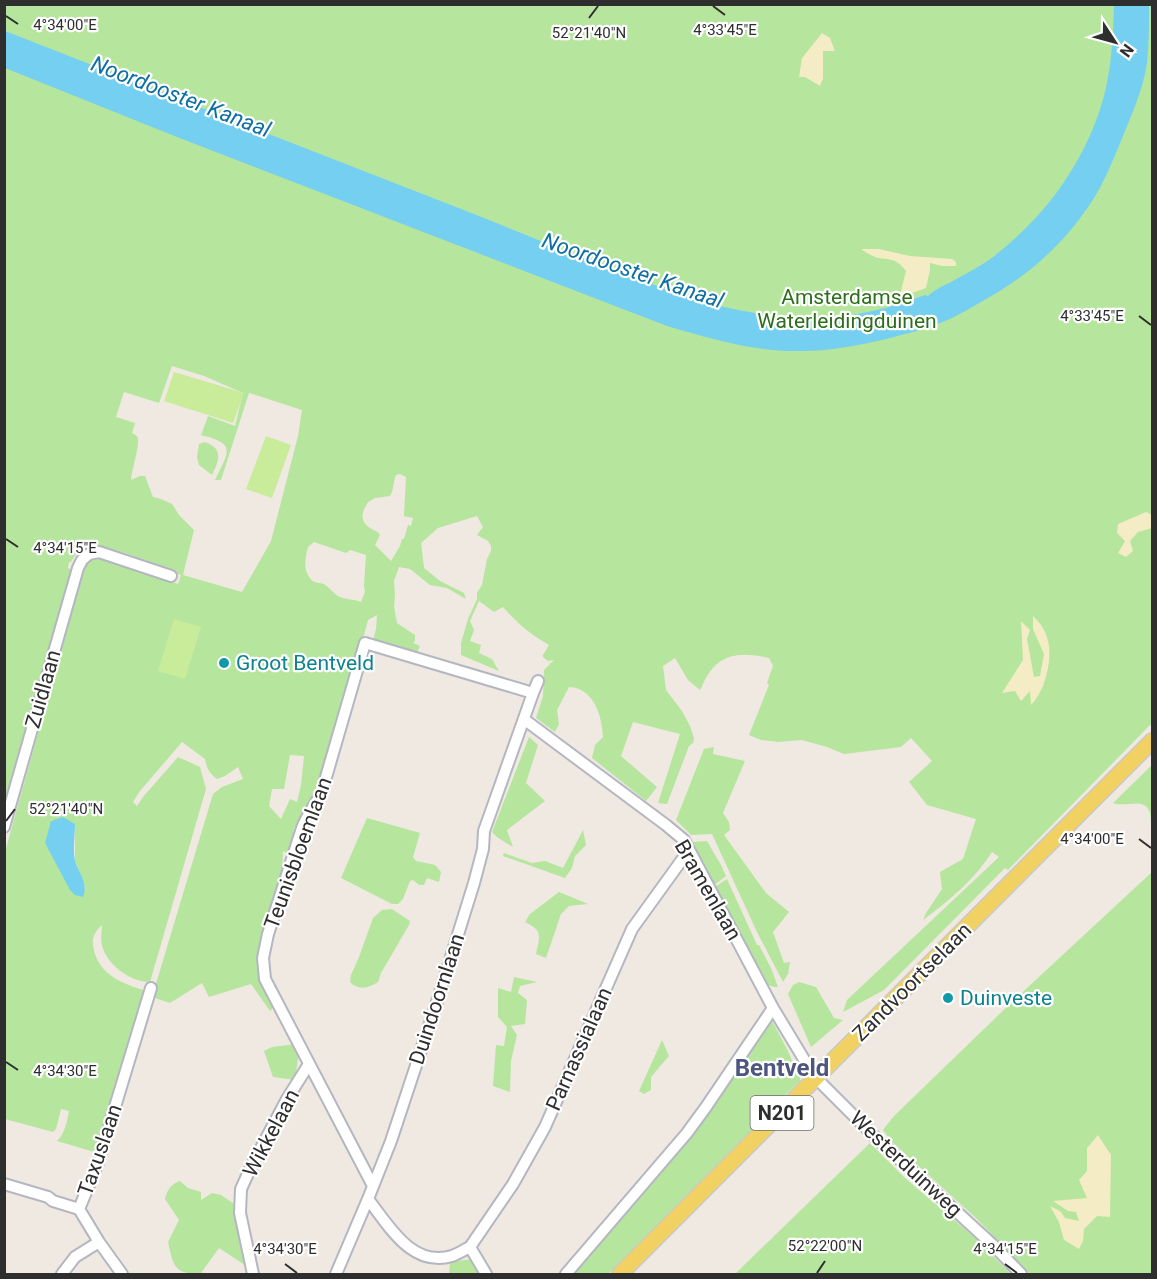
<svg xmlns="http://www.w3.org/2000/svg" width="1157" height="1279" viewBox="0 0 1157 1279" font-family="Roboto,sans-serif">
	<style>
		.green { fill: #b6e59e; fill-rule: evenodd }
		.sand { fill: #f3ecc5 }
		.pitch { fill: #c9ec9a }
		.water { fill: #75cff0 }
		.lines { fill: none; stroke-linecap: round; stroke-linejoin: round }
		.minor-casing { stroke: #b4b7c1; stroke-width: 14 }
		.primary-casing { stroke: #c9c9c9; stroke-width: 18 }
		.minor { stroke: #fff; stroke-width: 10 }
		.primary { stroke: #f2d163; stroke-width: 15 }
		.ticks { fill: none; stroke: #2e2e2e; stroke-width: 2 }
		.culture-dot { fill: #0f9aa8; stroke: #fff; stroke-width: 2 }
		.labels { text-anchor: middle; stroke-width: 4.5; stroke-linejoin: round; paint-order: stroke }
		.shield { fill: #fff; stroke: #6d6d6d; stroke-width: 1.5 }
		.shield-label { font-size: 20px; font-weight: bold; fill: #2e2e2e }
		.park-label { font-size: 21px; fill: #2c6e1b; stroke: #fff }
		.culture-label { font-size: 21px; fill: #0d838f; stroke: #fff; text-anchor: start }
		.street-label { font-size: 21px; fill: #2e2e2e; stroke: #fff }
		.water-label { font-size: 22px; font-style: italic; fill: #0d6fa3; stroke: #fff }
		.quarter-label { font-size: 24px; font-weight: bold; fill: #4d5680; stroke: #fff }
		.ticks-label { font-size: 15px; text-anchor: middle; fill: #2e2e2e; stroke: #fff; stroke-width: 4.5; stroke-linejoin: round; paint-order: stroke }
	</style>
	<rect width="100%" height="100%" fill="#efe9e1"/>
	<path class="green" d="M4,5H1152V723L1008,870L1005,868L884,990L843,1012L847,1000L999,857L992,852C974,880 950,900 923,920L926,913L942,889L940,872L963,859L976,819L927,805L909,782L932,761L911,738L901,747L844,754L827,747L802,740L778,742L761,740L749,735L769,685L767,683L773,666L769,658C746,653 724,651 709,673C705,678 703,685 700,690L688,680L675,658L663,666L666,690L682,711L690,726L694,738L693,743L689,746L667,804L658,803L680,734L633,722L621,756L657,787L646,801L592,758L595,745L603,737C602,716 594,688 569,687L557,710L559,724L555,732L536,718L543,696L544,670L554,660L548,661L543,657V655L549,645C531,635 517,623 503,607L494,612L479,601L470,621L474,630L470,641L481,645L479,653L492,659L499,671L461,655V643L468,619L477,599V593L482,585L487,559L491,551V546L488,541L477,535L483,527L477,516L438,528L421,543L424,568L440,581L464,593L466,599L447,588L430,585L410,569L399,567L394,581L395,595L394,606L397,623L415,635V641L413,643L420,646L417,653L373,640L376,629L377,615L368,620L361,647L319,781L305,810L294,828L289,855L283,851L282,880L261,952L274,1007L270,1011L251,984L209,997L202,983L170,1003L152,997L213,794L222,787L243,779L238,767L225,776L217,779C210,774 206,767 205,759L182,742L140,791L133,802L137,806L143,797L178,757L200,767L206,789L150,982C130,982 106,964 102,945C100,938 102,931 102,925C99,928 95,932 94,936C92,940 93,946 94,950C99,975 125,985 147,991L98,1153L57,1141C65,1134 67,1121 69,1111L61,1109L56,1129L53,1132L5,1119V852L86,561L91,558L99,557L178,584L181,575C162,568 102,539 83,548C77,551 74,557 71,562H69L68,568L72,570L5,810ZM172,366L204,376L243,393L235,426L208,416L201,435C238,444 228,452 215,480H221L249,393L302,410L298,436L271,541L242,592L183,575L194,530L179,515L172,504L161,499L153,497L145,476H140L131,480C132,470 139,447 138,440C138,436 136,435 132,433L135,423L116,417L124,392L159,403ZM400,474L406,477L404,516L413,518L411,526L408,525L404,539H402L400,546L391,561L375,545L380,535L378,532C362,525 358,518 368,502L375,498L390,496C394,490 393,482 396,475ZM314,542L346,553L350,550L366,555L364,586L365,592L361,602C354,599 345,600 338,596C333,593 329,587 324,584C321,583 317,583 314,582C302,572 305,560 308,547ZM290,755L304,756L301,785L297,802L290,799L281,819L269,806L272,789H284ZM51,820L75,824V861L83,880L86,891Z
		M205,442C224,449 219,460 212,475L199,465L197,457L199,444Z
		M529,737L538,745L526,783L545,801L507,830L513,847L497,837L492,832Z
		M714,747L713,754L745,761L723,813L729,822L730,830L724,835L766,893L789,912L773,932L784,963L790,962L788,974L783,982L757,932L712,834L691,835L676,820L704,749Z
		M1152,765V829C1151,823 1151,818 1150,813C1145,796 1125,808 1113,803Z
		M367,818L420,833L413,857L416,861L435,865L441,872L439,882L427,878L424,885H419L413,880L410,881L403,899L398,904H392L341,878Z
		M583,830L586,845L575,856L572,868L565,878L503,856L504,853L532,863L545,861L563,868Z
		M707,841L721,865L726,876L713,886L691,842Z
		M1152,872V1274H1030L976,1218L891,1141L883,1130L894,1116L1013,1001Z
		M727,879L757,945H759L771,968L778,987H774L765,984L715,887Z
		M559,892L588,904L569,906L561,914L546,958L536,954C540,935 543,931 525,922L530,914Z
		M392,909L410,921L409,925L381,973L378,982C369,988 358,991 350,982L351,975L359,957L373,918L382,910Z
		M514,977L537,982L520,986L518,993L527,1000L525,1024L511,1026L517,1035L511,1061L510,1092L493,1086L496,1045L504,1046L507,1027L498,1017V988L511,992Z
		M799,982L816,987L834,1018L843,1020L811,1047L788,994L793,985Z
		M772,1021L788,1051L795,1068L800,1067V1081L786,1094L773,1113L653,1234L608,1274H571Z
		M662,1040L669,1056L651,1077V1090L644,1094L639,1091Z
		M296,1044L299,1051L295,1080L273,1077L264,1051L272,1047Z
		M870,1143L905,1178L975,1238L1011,1274H735Z
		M180,1181L188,1188L201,1192V1200L212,1193L221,1195L236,1205L248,1267L219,1248L201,1273C174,1276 173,1264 168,1242L179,1220L165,1199C167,1190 171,1184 180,1181Z
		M473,1259L482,1274H449L450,1262Z"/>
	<path class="sand" d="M822,33L830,38L835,51H823V79L820,86L805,77H799L802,58Z
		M861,249H879L910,256L952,259L956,262V266H942L930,263V270L926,288L915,292L900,295L906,271C894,256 890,261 875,257C870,255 865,252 861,249Z
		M1146,512L1152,515V528L1138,532L1130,541L1133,551L1126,557L1118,553L1125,541L1117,533L1118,524Z
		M1033,616C1054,635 1052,661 1043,686C1039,694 1037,699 1031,705L1030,691L1021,701L1015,691L1002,693L1023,660L1021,621L1030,630L1027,639L1034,677L1040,676L1044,654L1033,629Z
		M1098,1135L1111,1155L1110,1217L1097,1216L1084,1229L1083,1241L1079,1249L1064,1240L1059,1222L1050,1206L1060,1211L1065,1218L1079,1221L1076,1212L1068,1211L1053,1201L1087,1198L1079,1180L1087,1171V1148Z"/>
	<path class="pitch" d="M174,372L244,393L233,423L164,401Z
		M266,436L291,445L272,498L246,489Z
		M174,619L201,627L185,679L158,671Z"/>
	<path class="water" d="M1114,5H1149C1149,24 1149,44 1147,63C1143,90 1131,116 1121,141C1113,160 1105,180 1094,198C1066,242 1031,274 986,299C974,306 962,313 950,319C932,327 913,332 894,337C862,345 828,352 795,351C752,351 708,338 667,326L177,137L5,68V31L479,216L568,252L683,296C745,315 809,325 873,311C891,307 908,301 925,295L928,296C934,290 943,286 951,282C967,273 984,265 998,253C1043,217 1077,172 1097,118C1111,82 1113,42 1114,5Z
		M63,817L75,824C75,836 72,853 76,864C81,875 88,885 83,897L75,895L70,890L45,843L51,821Z"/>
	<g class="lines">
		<g class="minor-casing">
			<path id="minor" d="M533,693L538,681
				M525,720L666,825L684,840L773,1008L805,1061L817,1079L874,1136L994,1246L1021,1274
				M4,827L78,568L82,560L89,554L99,552L171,576
				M4,1184L48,1197L53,1201L79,1209L99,1242L122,1274
				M368,1199C389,1226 412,1268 452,1256C458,1254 464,1250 470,1247L486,1274
				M79,1209L98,1163L151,988
				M470,1247L513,1184L545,1127L632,929L689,850
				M62,1274L75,1257L99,1242
				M253,1274L240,1213L241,1189L251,1167L287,1099L309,1064
				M336,1274L368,1199L391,1141L437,1002L474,883L483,849L484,831L533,693L365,643L322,791C316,804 307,815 302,828L268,934L263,958L265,979L373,1186
				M566,1274L687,1133L706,1107L773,1008"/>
		</g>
		<g class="primary-casing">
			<path id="primary" d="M620,1274L1152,741"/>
		</g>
		<use href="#minor" class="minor"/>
		<use href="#primary" class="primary"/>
	</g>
	<path class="ticks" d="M713,6L725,15M6,16L18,24M589,18L598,6M1139,316L1151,325M6,539L18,547M6,821L15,809M1139,839L1151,848M6,1062L18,1070M285,1264L297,1273M1005,1264L1017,1273M817,1273L825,1261"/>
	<g class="culture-dot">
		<circle cx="224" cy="663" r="6"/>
		<circle cx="948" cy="998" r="6"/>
	</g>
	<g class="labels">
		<rect class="shield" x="750.5" y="1096" width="63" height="34" rx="4.5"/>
		<g class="shield-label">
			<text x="782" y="1120">N201</text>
		</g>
		<g class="park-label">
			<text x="847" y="304">Amsterdamse<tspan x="847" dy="24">Waterleidingduinen</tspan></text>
		</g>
		<g class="culture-label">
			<text x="236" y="670">Groot Bentveld</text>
			<text x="960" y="1005">Duinveste</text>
		</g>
		<g class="street-label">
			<text transform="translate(43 689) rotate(-74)" y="7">Zuidlaan</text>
			<text transform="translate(298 853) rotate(-70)" y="7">Teunisbloemlaan</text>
			<text transform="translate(708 890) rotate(60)" y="7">Bramenlaan</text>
			<text transform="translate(912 982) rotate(-45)" y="7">Zandvoortselaan</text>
			<text transform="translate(437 999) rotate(-72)" y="7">Duindoornlaan</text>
			<text transform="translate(579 1049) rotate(-66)" y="7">Parnassialaan</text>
			<text transform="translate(271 1133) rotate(-62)" y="7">Wikkelaan</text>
			<text transform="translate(100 1150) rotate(-71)" y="7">Taxuslaan</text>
			<text transform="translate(906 1164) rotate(43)" y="7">Westerduinweg</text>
		</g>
		<g class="water-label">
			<text transform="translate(181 96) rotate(21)" y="8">Noordooster Kanaal</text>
			<text transform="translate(633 270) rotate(19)" y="8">Noordooster Kanaal</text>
		</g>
		<g class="quarter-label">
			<text x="782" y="1076">Bentveld</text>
		</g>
	</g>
	<g class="ticks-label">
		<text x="65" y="30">4°34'00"E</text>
		<text x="725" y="35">4°33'45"E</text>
		<text x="589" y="38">52°21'40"N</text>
		<text x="1092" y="321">4°33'45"E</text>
		<text x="65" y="553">4°34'15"E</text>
		<text x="66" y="814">52°21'40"N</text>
		<text x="1092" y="844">4°34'00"E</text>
		<text x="65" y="1076">4°34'30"E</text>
		<text x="825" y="1251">52°22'00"N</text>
		<text x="285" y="1254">4°34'30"E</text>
		<text x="1005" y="1254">4°34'15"E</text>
	</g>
	<rect width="1157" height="1279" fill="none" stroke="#2e2e2e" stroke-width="12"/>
	<g transform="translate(1115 42) rotate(126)" stroke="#ffffff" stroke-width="4.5" paint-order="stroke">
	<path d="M0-4.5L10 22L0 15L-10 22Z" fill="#2e2e2e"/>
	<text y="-9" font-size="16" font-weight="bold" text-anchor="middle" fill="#2e2e2e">N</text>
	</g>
</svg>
